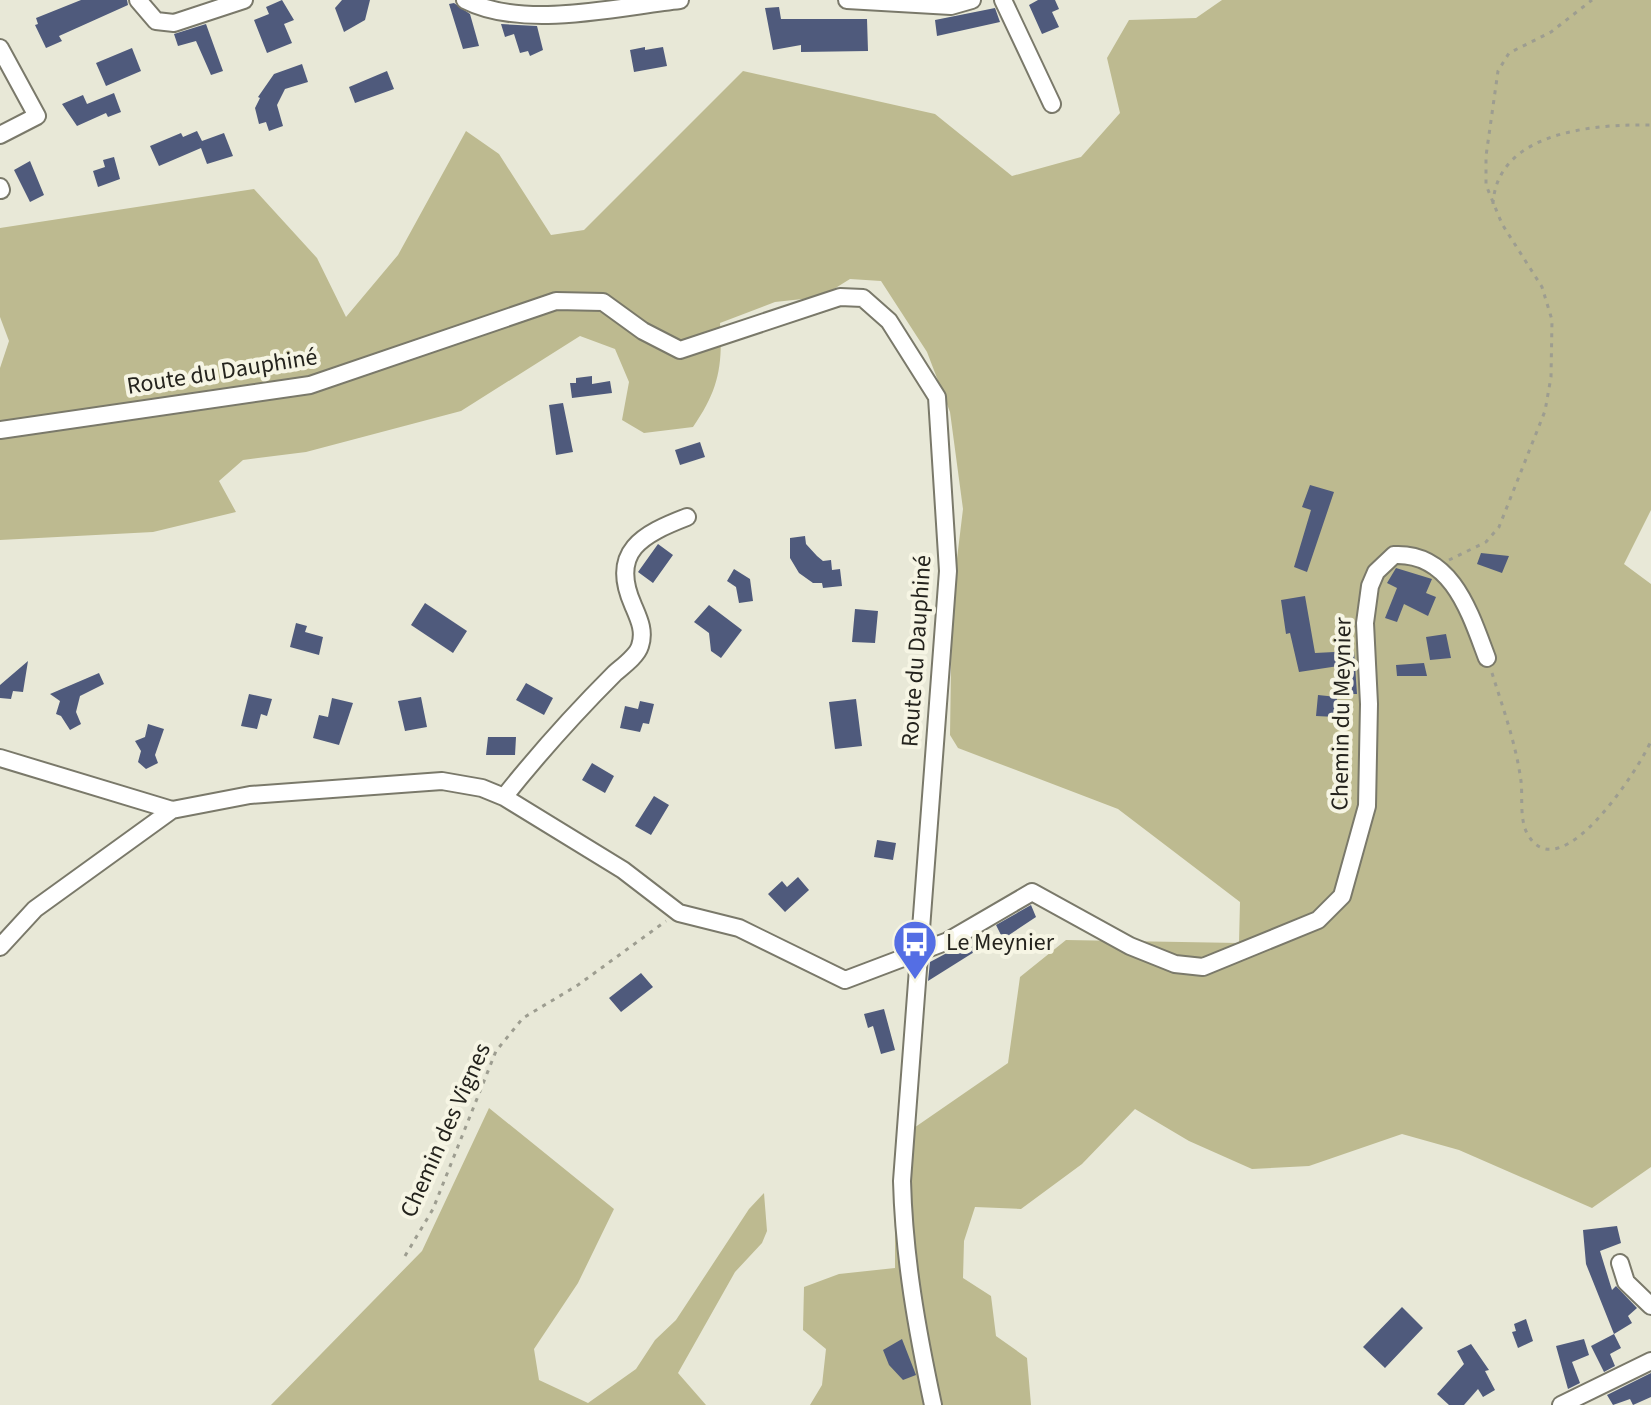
<svg xmlns="http://www.w3.org/2000/svg" width="1651" height="1405" viewBox="0 0 1651 1405" font-family="'Source Sans 3',sans-serif">
	<style>
		.forest { fill: #bdba90 }
		.building { fill: #4f5a7c }
		.lines { fill: none; stroke-linecap: round; stroke-linejoin: round }
		.minor-casing { stroke: #7a796a; stroke-width: 20 }
		.path { stroke: #9d9d90; stroke-width: 3; stroke-dasharray: 4 6; stroke-linecap: butt }
		.minor { stroke: #fff; stroke-width: 16 }
		.labels { text-anchor: middle; stroke-width: 8; stroke-linejoin: round; paint-order: stroke }
		.street-label { font-size: 24px; fill: #24231d; stroke: #f6f5e4 }
		.poi-label { font-size: 24px; fill: #24231d; stroke: #f6f5e4; text-anchor: start }
	</style>
	<rect width="100%" height="100%" fill="#e8e8d7"/>
	<path class="forest" d="M1222,0H1651V510L1624,564L1651,584V1167L1592,1208L1459,1150L1402,1134L1309,1166L1252,1169L1189,1141L1135,1109L1082,1164L1021,1209L975,1207L964,1241L963,1278L991,1296L996,1336L1027,1358L1031,1405H810L822,1385L826,1349L803,1330L804,1287L839,1274L895,1268V1141L1008,1063L1020,977L1066,940L1239,943L1240,902L1118,809L958,748L950,735L952,600L963,509L950,412L927,352L881,281L850,279L821,297L775,302L720,323C723,367 718,391 693,427L644,433L622,420L629,382L615,349L580,336L461,411L306,452L243,460L219,481L236,512L153,532L0,540V368L9,341L0,317V228L254,189L317,258L346,317L398,255L466,131L499,154L551,235L584,230L743,71L935,114L1012,176L1081,157L1120,113L1107,58L1129,20L1196,18Z
		M489,1108L614,1209L578,1283L534,1349L539,1380L588,1403L636,1369L655,1340L676,1320L749,1209L764,1193L767,1231L762,1243L735,1272L678,1373L706,1405H271L422,1251Z"/>
	<path class="building" d="M81,0H127L128,5L59,36L62,41L46,48L35,25L38,24L36,18Z
		M282,0L294,20L284,24L292,43L267,53L254,20L269,14L266,7Z
		M342,0H370L365,20L344,32L335,8Z
		M1038,0H1055L1059,9L1052,12L1059,27L1042,34L1029,5Z
		M454,3L470,14L479,46L463,49L449,4Z
		M779,7L781,19H867L868,51L801,52V45L773,50L765,8Z
		M995,8L1000,22L937,36L935,20Z
		M206,24L223,71L211,75L196,41L178,46L174,34Z
		M501,24L537,26L543,50L530,56L528,51L520,53L514,34L505,37Z
		M645,47V50L663,47L667,66L634,72L630,50Z
		M132,48L141,71L106,86L96,63Z
		M302,64L308,82L285,89L277,105L283,126L269,131L266,122L259,124L255,108L260,98L258,97L274,74Z
		M387,71L394,89L355,103L349,87Z
		M114,93L121,112L108,117L106,113L77,126L62,104L83,95L87,104Z
		M197,131L202,141L224,133L233,156L207,164L201,148L159,166L150,146L181,133L183,137Z
		M114,157L120,179L98,187L93,171L105,167L103,160Z
		M30,161L44,195L30,202L14,170Z
		M592,376V384L610,381L612,393L572,398L570,383H576V378Z
		M563,403L573,452L556,455L549,405Z
		M700,442L705,457L680,465L675,450Z
		M1310,485L1334,492L1307,572L1294,567L1311,510L1302,507Z
		M805,536L806,544L817,556L823,561L831,560L832,570L840,569L842,586L823,588L822,583H813L799,573L790,558V538Z
		M658,544L673,555L653,583L638,572Z
		M1481,553L1509,556L1502,573L1477,564Z
		M1396,568L1432,579L1426,593L1436,597L1428,616L1404,604L1397,622L1385,618L1397,588L1387,583Z
		M734,569L750,579L753,601L739,603L736,587L727,581Z
		M1305,596L1315,653L1354,651L1357,694H1348L1345,665L1299,672L1290,633L1286,634L1281,600Z
		M425,603L467,631L453,653L411,625Z
		M709,605L742,630L721,658L711,651L709,633L694,622Z
		M855,609L878,611L875,643L852,642Z
		M296,623L307,626L305,632L323,637L319,655L290,647Z
		M1446,634L1451,658L1430,660L1426,637Z
		M28,661L23,692L13,691L11,699L0,698V685Z
		M1424,663L1427,676H1397L1396,665Z
		M99,673L104,684L80,696L76,712L81,724L70,730L61,716L56,714L60,701L50,694Z
		M526,683L553,698L544,715L516,700Z
		M249,694L272,699L267,716L261,714L257,729L241,726Z
		M1318,695L1337,697L1336,717L1316,716Z
		M421,697L427,727L405,731L398,701Z
		M332,698L353,703L339,745L313,738L319,715L328,717Z
		M856,699L862,746L835,749L829,702Z
		M640,701L654,704L649,724L643,723L640,732L620,728L625,706L638,709Z
		M148,724L164,729L155,755L158,763L146,769L138,762L141,751L135,741L145,737Z
		M488,737H516L515,755H486Z
		M592,763L614,776L605,793L582,780Z
		M654,796L669,805L651,835L635,826Z
		M877,840L896,843L893,860L874,857Z
		M798,877L809,890L785,912L768,894L782,881L787,887Z
		M1031,905L1036,917L1003,939L996,925Z
		M973,939L979,949L928,981L930,962Z
		M641,973L653,987L621,1012L609,998Z
		M884,1009L895,1050L881,1054L873,1026L868,1028L864,1014Z
		M1617,1226L1621,1243L1600,1251L1612,1290L1616,1286L1637,1308L1628,1316L1632,1323L1614,1334L1586,1264L1583,1230Z
		M1402,1307L1423,1328L1385,1368L1363,1347Z
		M1526,1319L1533,1341L1518,1348L1512,1332L1516,1331L1514,1324Z
		M1614,1334L1621,1348L1610,1354L1615,1366L1604,1372L1591,1346Z
		M902,1339L916,1375L903,1380L889,1365L883,1350Z
		M1584,1339L1589,1355L1572,1362L1580,1383L1568,1389L1556,1346Z
		M1471,1344L1489,1370L1485,1371L1495,1390L1483,1397L1478,1389L1464,1405H1449L1437,1394L1464,1364L1457,1351Z
		M1651,1373V1397L1633,1405L1630,1399L1613,1405L1607,1395Z"/>
	<g class="lines">
		<g class="minor-casing">
			<path id="minor" d="M138,0L156,21L174,23L244,0
				M465,0C524,30 616,7 680,0
				M847,0L951,6L972,0
				M1003,0L1052,104
				M0,48L37,116L0,135
				M0,187L1,190
				M0,430L310,385L556,301L603,302L643,331L680,350L840,297L863,298L889,321L937,397L948,571L902,1181C904,1258 917,1330 933,1405
				M0,758L172,810
				M504,797C539,753 575,713 615,673C623,666 637,656 640,646C645,631 639,619 633,605C609,551 643,534 687,517
				M0,947L35,909L172,810L250,795L442,781L482,788L504,797L623,870L679,913L739,928L845,980L948,941L1032,892L1130,946L1175,964L1203,967L1318,920L1342,896L1367,806L1369,704L1365,623L1370,586L1376,572L1394,555C1452,552 1470,613 1487,658
				M1620,1263L1626,1282L1651,1306
				M1561,1405L1651,1361"/>
		</g>
		<path class="path" d="M1493,204C1497,131 1595,124 1651,125
			M1449,560L1486,542L1499,527L1545,411L1551,377L1552,320L1542,287L1502,224L1486,185V156L1498,71L1509,53L1551,32L1592,0
			M1492,673C1503,708 1516,744 1521,781C1523,797 1519,820 1528,835C1561,891 1640,767 1651,741
			M405,1256L433,1209L496,1051L523,1018L578,985L666,921"/>
		<use href="#minor" class="minor"/>
	</g>
	<defs>
		<g id="bus-pin" transform="scale(2.3)"><path d="M0 17L-7.5 6A9.5 9.5 0 1 1 7.5 6Z" fill="#546ee4" stroke="#f6f5e4"/><path d="M-5-6H5V4H4V6H2V4H-2V6H-4V4H-5ZM-3.5-4V0h7V-4ZM-3.5 1.2v1.5H-2V1.2ZM2 1.2v1.5H3.5V1.2Z" fill="#fff"/></g>
	</defs>
	<g fill-rule="evenodd">
		<use href="#bus-pin" x="915" y="942"/>
	</g>
	<g class="labels">
		<g class="street-label">
			<text transform="translate(222 371) rotate(-9)" y="8">Route du Dauphiné</text>
			<text transform="translate(916 651) rotate(-86)" y="8">Route du Dauphiné</text>
			<text transform="translate(1341 714) rotate(-89)" y="8">Chemin du Meynier</text>
			<text transform="translate(445 1130) rotate(-66)" y="8">Chemin des Vignes</text>
		</g>
		<g class="poi-label">
			<text x="946" y="950">Le Meynier</text>
		</g>
	</g>
</svg>
